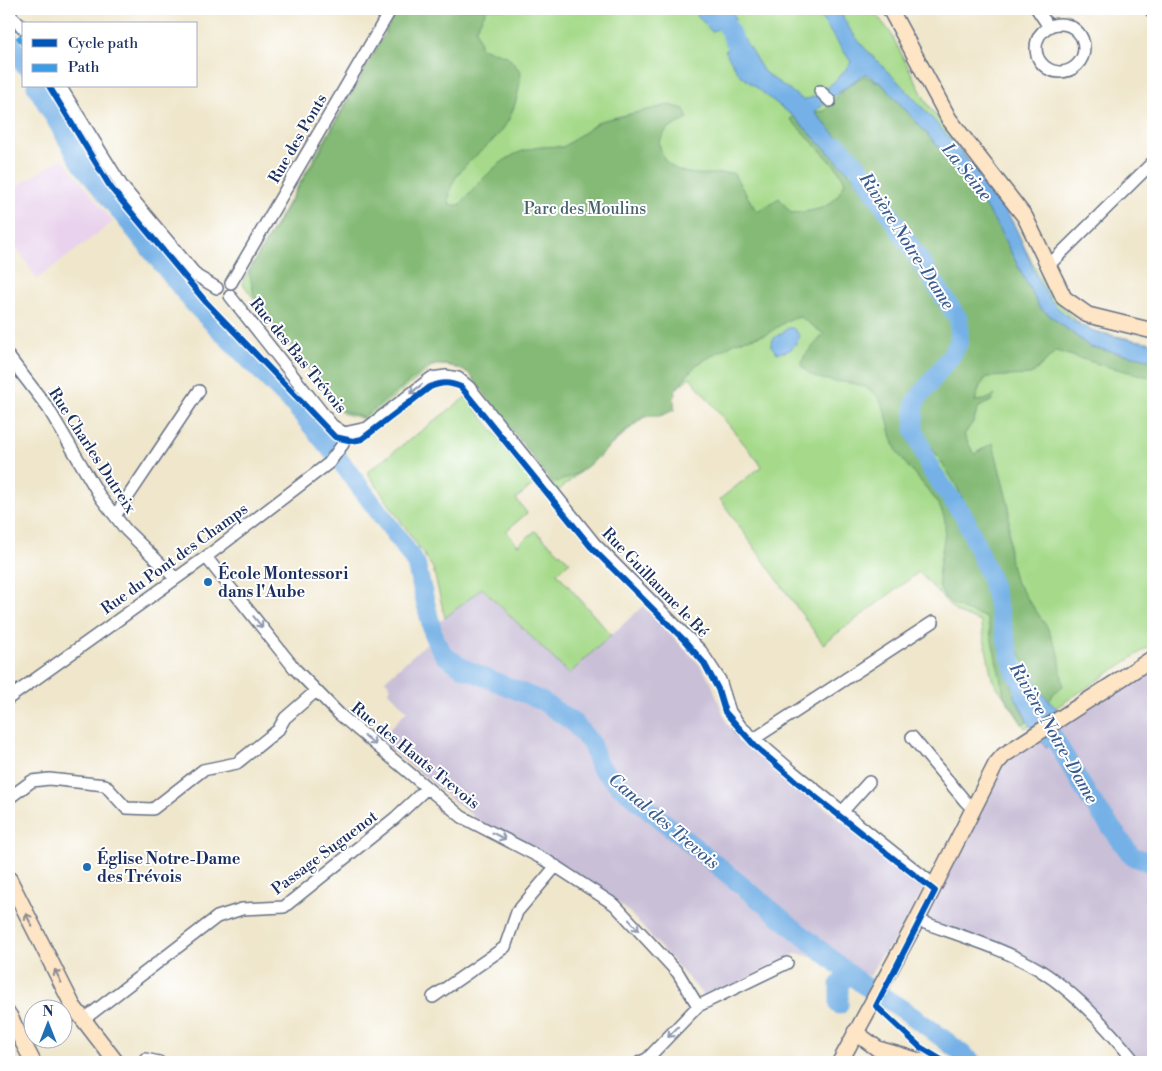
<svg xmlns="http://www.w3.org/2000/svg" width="1162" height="1071" viewBox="0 0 1162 1071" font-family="'Libre Bodoni',serif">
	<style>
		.built { fill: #e9d2ed }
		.industrial { fill: #c9bfd7 }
		.green { fill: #a6da8a; stroke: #608474 }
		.forest { fill: #84ba76; stroke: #50746a }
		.water { fill: #74b1e6; stroke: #4870a2 }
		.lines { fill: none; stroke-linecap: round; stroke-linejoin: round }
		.river { stroke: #74b1e6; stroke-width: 19 }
		.street-casing { stroke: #656f84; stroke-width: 14 }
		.secondary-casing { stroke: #656f84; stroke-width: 18 }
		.street { stroke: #fff; stroke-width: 11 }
		.secondary { stroke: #fde5c5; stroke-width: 15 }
		.quiet { stroke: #3b9de6; stroke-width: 5; stroke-dasharray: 10 5; stroke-linecap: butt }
		.cycleway-casing { stroke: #fff; stroke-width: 9 }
		.cycleway { stroke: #0057b8; stroke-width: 6 }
		.oneway { stroke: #8d97ae }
		.oneway2 { stroke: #8c8a92 }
		.poi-dot { fill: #1f6fb2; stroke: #fff; stroke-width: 2 }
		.labels { text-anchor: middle; stroke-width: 4; stroke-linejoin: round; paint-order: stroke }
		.street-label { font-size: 16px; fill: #1b2f5e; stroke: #fff }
		.park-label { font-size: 16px; fill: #45626b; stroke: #fff }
		.poi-label { font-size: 16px; font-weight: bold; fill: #1b2f5e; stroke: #fff; text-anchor: start }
		.water-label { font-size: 18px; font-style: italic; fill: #3a5c8e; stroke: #fff }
	</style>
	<rect width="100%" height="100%" fill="#fff"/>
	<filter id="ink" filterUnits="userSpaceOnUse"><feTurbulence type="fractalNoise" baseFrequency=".02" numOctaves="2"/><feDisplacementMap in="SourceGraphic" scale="10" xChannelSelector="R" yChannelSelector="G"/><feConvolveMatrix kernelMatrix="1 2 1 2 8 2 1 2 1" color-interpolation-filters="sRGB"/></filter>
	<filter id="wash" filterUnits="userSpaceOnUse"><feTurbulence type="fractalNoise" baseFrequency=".0096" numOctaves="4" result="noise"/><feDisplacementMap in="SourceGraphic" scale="20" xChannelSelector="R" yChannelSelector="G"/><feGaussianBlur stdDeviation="1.12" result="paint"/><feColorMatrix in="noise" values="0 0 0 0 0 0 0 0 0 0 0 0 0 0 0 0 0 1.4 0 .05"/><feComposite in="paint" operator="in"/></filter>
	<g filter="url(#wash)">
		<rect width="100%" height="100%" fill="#efe6cb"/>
		<path class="built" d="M62,158L113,222L37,279L17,248L9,253V191Z"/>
		<path class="industrial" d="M481,588L569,674L643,606L700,665L711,682L727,724L748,747L924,886L910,918L884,954L881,955L870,976L797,953L707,999L629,912L600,887L541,852L484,825L379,740L407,711L388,691L391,687L385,680L427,643L438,623Z
			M1153,659V1054L1143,1062H1134L1069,995L1012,955L913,923L1000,757Z"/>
		<path class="green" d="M400,9H872L890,32L928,105L1004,209L1049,294L1085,329L1153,344V644L1025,728L992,679L981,622L956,612L919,572L823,644L720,499L762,466L690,377L558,491L467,368L436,364L365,419L342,413L242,283Z
			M466,397L535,483L516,499L527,513L506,531L518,545L535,531L570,562L557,573L611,635L569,674L482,588L445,618L433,568L367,472Z"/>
		<path class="forest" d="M398,9H487L476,29L481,48L507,56L521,72C519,94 514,115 500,133C481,155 444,173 450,205H460C491,169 512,142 563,147L600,121L669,105L684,109L688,119L667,129L659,142C660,147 662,156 665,160C682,180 710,173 733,173L757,212L779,198L791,213C819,210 833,210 845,182L837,168L790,119L794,117L855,179L955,325V344L946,361L916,397L908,417L910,438L956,511L982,564L1014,694L1027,722L1022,724L1004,695L987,618C973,612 950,608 942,593C932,576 947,542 945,522C942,499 910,473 898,453C889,437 889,411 877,396C856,372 817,392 801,364L805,355L824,334L800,317L788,320L767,334L736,342L696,365L675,390L674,410C669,412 664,415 659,416C653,417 646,415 641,419C609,440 592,475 552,483L469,373L449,365H431L363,417L343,411L254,296L249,271L321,150Z
			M864,76L882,84L930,137L977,194L997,225L1039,307L1090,347L1153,360V378L1105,366L1056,351L1031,375L987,377L980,386L975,401L985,400L995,395L991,401L979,407L973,422L964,435L974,454L993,443L1009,508V555L1015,580L1047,627L1059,654L1063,686L1054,693L1049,702L1039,690L1018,650L983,541L956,485L924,435L919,423L922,398L951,362L961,342L965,326L952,300L859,160L814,112L825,111L846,87Z"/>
		<path class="water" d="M692,9H730L736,18L712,32Z
			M815,9H840C848,38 888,70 909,93C942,129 981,172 1007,213C1027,243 1033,285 1059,309C1090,337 1114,336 1153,343V360L1090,347L1039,307L997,225L977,194L930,137L882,84L866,74L862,75L814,112L859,160L848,172L794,117L739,74L725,51L744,39L764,72L802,99C816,102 845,73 851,62Z
			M788,328H793L800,336C794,348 791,352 777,353L771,346L773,339Z
			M1034,678L1039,690L1057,709L1051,716L1062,737L1046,747L1031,728L1014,694Z"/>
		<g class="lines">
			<path class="river" d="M718,9L747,65
				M9,39L24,65
				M36,86L81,163L195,305L295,406L345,467L402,543L416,564L434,637L444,655L463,668L542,701L573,722L591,743L599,766L620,786L862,984C901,1007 937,1032 972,1062
				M839,146L857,165L959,320V342L951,356L915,402L914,429L931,470L965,518L991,580L1014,670L1090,799L1132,856L1153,864
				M839,1005V985L848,973"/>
		</g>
	</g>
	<g filter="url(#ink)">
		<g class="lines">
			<g class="street-casing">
				<path id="street" d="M1037,9L1049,27
					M1150,9L1153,13
					M9,14L24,29
					M1036 48a24 24 0 1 1 48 0a24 24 0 1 1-48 0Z
					M60,86L122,186L197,276L217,288
					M820,91L830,101
					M1048,266L1153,162
					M231,283L391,9
					M230,296L332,425L344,433
					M9,357L48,408L101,498L126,530L175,578
					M344,433L367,428L431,378L446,376L458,378L469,387L594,543L701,651L720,680L730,712L741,727L793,772L934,885
					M115,516L199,391
					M206,557L295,669L339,714L462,817L549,862L615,905L678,973L698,1006
					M9,698L206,557L329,463L343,444L344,433
					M912,737L965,801L973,809
					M754,739L933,622
					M9,798L32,781L49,779L105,785L126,808L153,809L203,770L237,763L278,730L285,718L316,691
					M842,812L869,782
					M917,920C957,935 1001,947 1038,969C1075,992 1108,1028 1135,1062
					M433,997L505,947L517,912L556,866
					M83,1020L217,917L242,909L284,907L395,818L427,788
					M145,1059L159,1062
					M640,1062L647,1059L698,1006L787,963"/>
			</g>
			<g class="secondary-casing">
				<path id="secondary" d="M890,9L949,119L1025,217L1064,298L1088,315L1153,331
					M9,879L73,1006L116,1062
					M9,1015L33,1062
					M855,1032L878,1049L923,1062
					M840,1062L917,920L996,764L1004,755L1153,658"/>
			</g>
			<use href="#street" class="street"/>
			<use href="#secondary" class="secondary"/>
			<path class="quiet" d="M9,24L24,45"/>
			<g class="cycleway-casing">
				<path id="cycleway" d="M49,86L111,188L206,302L335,437L353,441L362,439L430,387C442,382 449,382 461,387L591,547L684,640L704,663L718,689L725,712L755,746L799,784L935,891L876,1006L920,1047L945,1062"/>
			</g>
			<use href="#cycleway" class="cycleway"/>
		</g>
		<defs><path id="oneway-shaft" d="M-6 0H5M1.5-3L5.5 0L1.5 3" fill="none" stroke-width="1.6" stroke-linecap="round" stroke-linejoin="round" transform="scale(1.25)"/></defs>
		<g class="oneway">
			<use href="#oneway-shaft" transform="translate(416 389) rotate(142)"/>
			<use href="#oneway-shaft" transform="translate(258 622) rotate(51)"/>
			<use href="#oneway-shaft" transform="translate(370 740) rotate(40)"/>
			<use href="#oneway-shaft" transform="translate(499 836) rotate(27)"/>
			<use href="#oneway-shaft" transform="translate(634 925) rotate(47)"/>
			<use href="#oneway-shaft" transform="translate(673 1032) rotate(134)"/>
		</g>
		<g class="oneway2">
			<use href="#oneway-shaft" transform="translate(29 920) rotate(-117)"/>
			<use href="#oneway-shaft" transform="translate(58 976) rotate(-117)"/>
		</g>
	</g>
	<g class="poi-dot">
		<circle cx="208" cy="582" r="5"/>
		<circle cx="87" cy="867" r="5"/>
	</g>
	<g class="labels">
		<g class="street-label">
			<text transform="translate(297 138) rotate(-60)" y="6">Rue des Ponts</text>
			<text transform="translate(299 355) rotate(51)" y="6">Rue des Bas Trévois</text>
			<text transform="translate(93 450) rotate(57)" y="6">Rue Charles Dutreix</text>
			<text transform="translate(174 558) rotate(-36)" y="6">Rue du Pont des Champs</text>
			<text transform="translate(656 582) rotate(46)" y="6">Rue Guillaume le Bé</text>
			<text transform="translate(416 755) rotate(39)" y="6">Rue des Hauts Trevois</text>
			<text transform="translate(324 852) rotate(-37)" y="6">Passage Suguenot</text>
		</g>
		<g class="park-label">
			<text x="585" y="214">Parc des Moulins</text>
		</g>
		<g class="poi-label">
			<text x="218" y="579">École Montessori<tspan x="218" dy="18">dans l'Aube</tspan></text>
			<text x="97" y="864">Église Notre-Dame<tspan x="97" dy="18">des Trévois</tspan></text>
		</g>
		<g class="water-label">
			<text transform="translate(967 172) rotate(51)" y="6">La Seine</text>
			<text transform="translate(907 241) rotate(57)" y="6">Rivière Notre-Dame</text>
			<text transform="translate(1054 733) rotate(60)" y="6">Rivière Notre-Dame</text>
			<text transform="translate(664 821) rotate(40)" y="6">Canal des Trevois</text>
		</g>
	</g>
	<rect width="1162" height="1071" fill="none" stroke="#fff" stroke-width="30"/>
	<rect x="22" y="22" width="175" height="65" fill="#ffffff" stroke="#a4acbf"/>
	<rect x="32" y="39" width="25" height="8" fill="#0057b8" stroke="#a4acbf"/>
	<text x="68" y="48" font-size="15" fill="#1b2f5e">Cycle path</text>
	<rect x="32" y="64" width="25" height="8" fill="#3b9de6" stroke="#a4acbf"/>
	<text x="68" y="72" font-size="15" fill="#1b2f5e">Path</text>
	<g transform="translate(48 1024)"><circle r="24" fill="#ffffff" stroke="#a4acbf"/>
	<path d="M0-4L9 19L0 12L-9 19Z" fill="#1f6fb2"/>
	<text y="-8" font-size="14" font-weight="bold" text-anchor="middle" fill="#1b2f5e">N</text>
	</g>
</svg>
